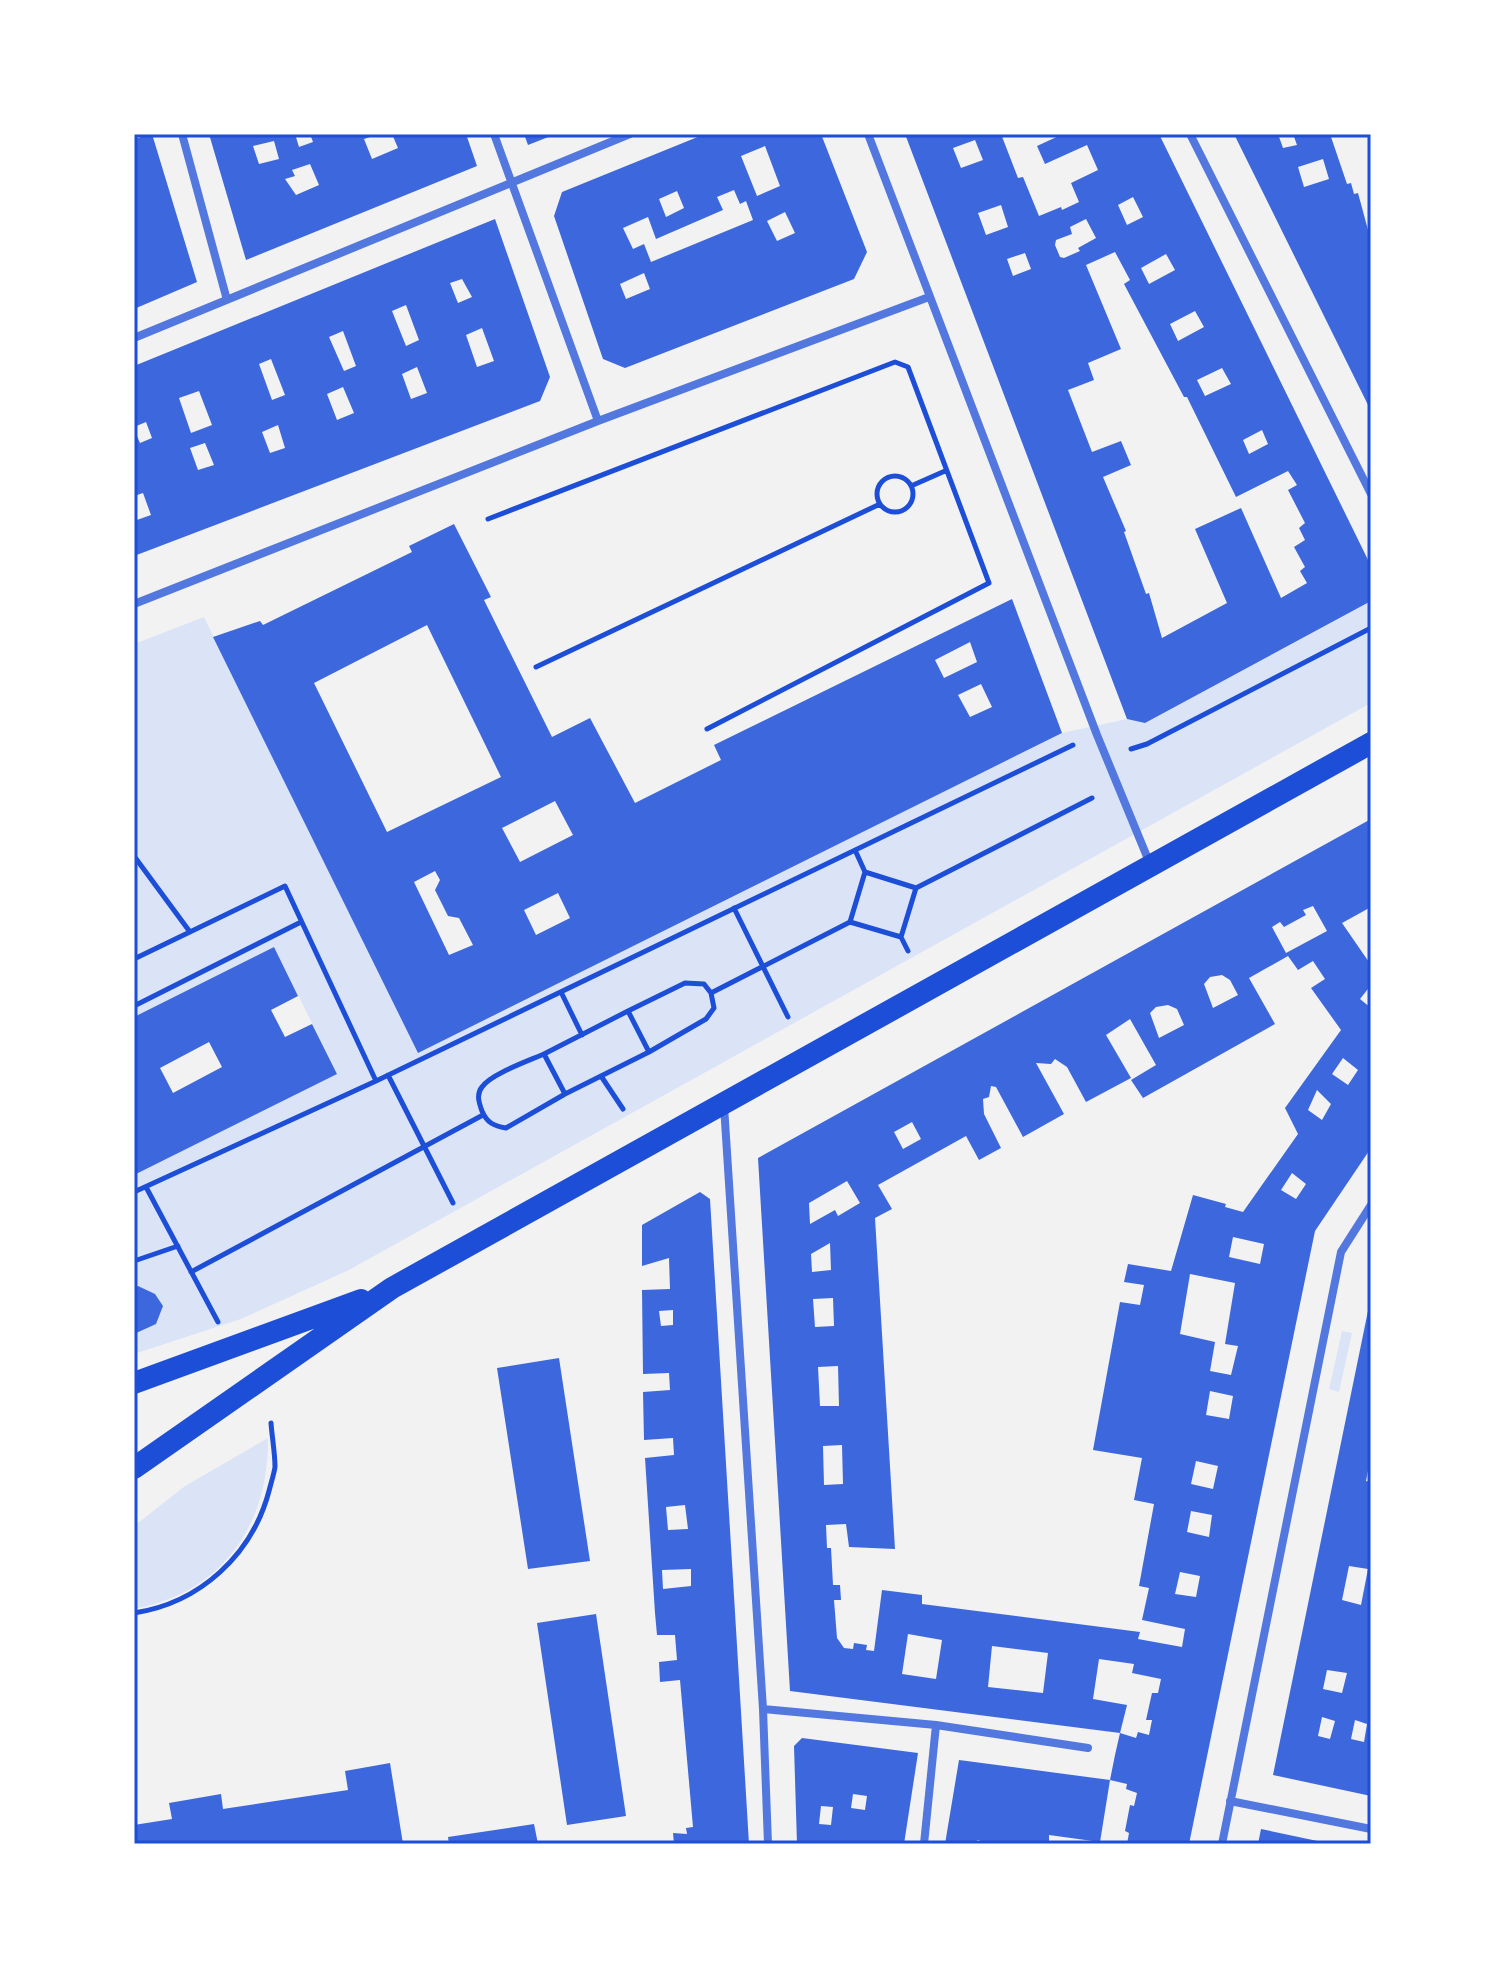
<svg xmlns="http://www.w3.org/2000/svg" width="1505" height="1978" viewBox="0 0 1505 1978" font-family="Montserrat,sans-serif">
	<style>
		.green { fill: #dbe4f7 }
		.building { fill: #3d67dc; fill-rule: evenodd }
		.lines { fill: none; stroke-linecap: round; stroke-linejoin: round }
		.path { stroke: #1d4ed8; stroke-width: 5 }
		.minor { stroke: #5277de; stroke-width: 8 }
		.trunk { stroke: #1d4ed8; stroke-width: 22 }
		.neatline { fill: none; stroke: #1d4ed8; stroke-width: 3 }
	</style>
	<rect width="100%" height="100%" fill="#f2f2f2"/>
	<path class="green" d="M1371,601V703L347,1271L241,1319L134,1354V1175L337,1073L274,947L134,1017V644L204,617L418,1052L1062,733L1127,719L1145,723Z
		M1342,1331L1352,1333L1339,1392L1329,1389Z
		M268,1438C269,1525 222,1593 134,1609V1526L185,1486Z"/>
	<path class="building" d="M152,134L197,282L134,309V278L137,277L134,268V139Z
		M209,134H295L299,147L313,142L310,134H379L364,139L372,159L398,148L392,134H466L477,166L246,260ZM274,141L279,159L259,164L253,146ZM310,164L319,185L296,195L285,179L295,176L292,170Z
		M524,134H556L528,145Z
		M705,134H821L867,252L854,279L625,368L603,359L554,216L562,192ZM765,146L780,186L757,196L741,156ZM734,190L740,204L746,201L753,220L651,262L644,244L633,249L623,228L648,217L656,239L723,210L717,197ZM677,191L684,208L666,217L659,199ZM785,212L795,233L777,241L767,221ZM644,273L650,289L626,299L620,284Z
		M905,134H1001L1018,178L1023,177L1039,216L1061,207L1062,210L1079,202L1071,183L1098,170L1087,145L1045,164L1037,146L1063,134H1159L1371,566V601L1145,723L1127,719ZM975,140L983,160L961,168L953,148ZM1133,197L1143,217L1127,225L1118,205ZM1001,205L1008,227L986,235L978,213ZM1086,219L1096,238L1078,248L1080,251L1064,258L1060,257L1055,245L1056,240L1072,234L1070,227ZM1115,252L1130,280L1124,284L1184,397H1187L1236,497L1288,471L1297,485L1288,490L1305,523L1299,528L1305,540L1294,547L1305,567L1300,571L1307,583L1281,598L1241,508L1195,529L1227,603L1162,638L1149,593L1146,594L1124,532L1126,531L1103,477L1131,465L1121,441L1092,452L1068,390L1094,380L1088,363L1121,349L1086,265ZM1025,253L1031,269L1013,276L1007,259ZM1166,254L1175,270L1149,284L1141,268ZM1195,311L1204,327L1178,341L1170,324ZM1222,368L1231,384L1205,396L1197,380ZM1262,430L1268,444L1249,454L1243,440Z
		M1234,134H1278L1283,148L1297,145L1293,134H1330L1347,184L1351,183L1354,194L1358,193L1371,241V411ZM1323,159L1329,179L1304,187L1298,167Z
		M495,219L550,377L540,401L134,556V521L151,515L143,493L134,496V429L140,443L152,438L146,422L134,427V366ZM462,279L472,297L458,303L450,283ZM406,305L419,340L406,346L392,311ZM482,328L494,361L477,367L466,335ZM343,331L356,366L344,371L329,337ZM271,359L285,395L272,400L259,364ZM417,367L427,393L411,399L402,374ZM343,387L354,413L337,420L327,394ZM199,391L212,425L191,433L179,398ZM278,425L285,448L270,453L262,432ZM205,443L214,465L198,470L190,448Z
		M454,524L491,597L484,600L552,737L590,718L635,803L721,760L714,745L1012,599L1062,733L418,1053L213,637L260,621L263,625L412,552L409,546ZM427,625L501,777L387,832L314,683ZM970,642L977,662L944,678L935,660ZM981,684L992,707L970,717L958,695ZM555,801L573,835L520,862L502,828ZM435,871L440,880L435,890L448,916L459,918L473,945L449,955L414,882ZM558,893L570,918L536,935L524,910Z
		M1371,819V907L1342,923L1371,965V985L1360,999L1371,1008V1148L1315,1231L1189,1844H1127L1129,1833L1125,1831L1130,1805L1134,1806L1137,1793L1126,1789L1127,1784L1110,1780L1115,1755L1120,1733L1136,1738L1138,1732L1149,1735L1152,1720H1146L1152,1693H1158L1161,1679L1132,1673L1134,1664L1099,1659L1093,1699L1127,1705L1120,1733L790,1691L758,1158ZM1313,906L1327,931L1286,953L1272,927L1280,922L1284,927L1306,915L1303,910ZM1288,956L1298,970L1313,961L1325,979L1311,988L1341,1030L1285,1108L1298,1134L1243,1212L1225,1207L1226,1204L1193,1195L1171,1271L1128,1264L1124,1282L1144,1285L1140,1305L1120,1302L1093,1450L1142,1458L1134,1500L1154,1504L1139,1586L1149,1588L1142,1620L1185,1629L1182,1647L1138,1639L1140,1632L922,1604V1595L882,1590L874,1651L866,1650L867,1645L854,1643L853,1649L844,1648L837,1638L834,1600H841L840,1585H833L831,1548H827L826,1525L846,1524L849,1547L895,1549L875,1218L892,1209L878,1185L966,1136L979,1160L1001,1148L984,1114L983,1099L989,1097L991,1086L996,1087L1023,1137L1064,1114L1036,1063L1051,1064L1055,1059L1067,1067L1086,1102L1131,1078L1106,1035L1130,1019L1156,1065L1131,1080L1143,1098L1275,1024L1249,978ZM1222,975L1230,980L1238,995L1213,1008L1204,984L1210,977ZM1168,1005L1177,1009L1184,1025L1159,1038L1150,1013L1156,1007ZM1343,1058L1358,1070L1348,1085L1332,1074ZM1317,1090L1331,1104L1322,1120L1308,1110ZM912,1122L921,1139L903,1149L894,1132ZM1292,1173L1306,1184L1296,1199L1281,1190ZM847,1181L860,1203L838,1216L835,1210L810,1224L809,1203ZM1233,1237L1264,1244L1260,1264L1229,1257ZM830,1243L831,1270L812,1272L811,1254ZM1190,1274L1235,1283L1225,1344L1238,1346L1231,1375L1210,1371L1215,1342L1180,1334ZM833,1298L834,1326L815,1327L813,1299ZM838,1366L839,1406H820L818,1367ZM1210,1391L1233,1396L1229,1419L1206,1415ZM842,1445L843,1484L824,1485L823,1446ZM1196,1461L1218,1466L1213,1489L1191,1484ZM1191,1511L1212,1515L1209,1537L1187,1532ZM1180,1572L1200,1576L1196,1597L1175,1594ZM908,1634L942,1640L936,1679L902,1674ZM992,1646L1048,1653L1043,1693L988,1687Z
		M274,947L298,996L271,1010L285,1037L312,1024L337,1074L134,1175V1017ZM209,1042L222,1067L173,1093L160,1068Z
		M700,1192L710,1199L749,1844H674L673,1833L687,1834L686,1828L693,1827L680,1680L660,1682L659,1662L677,1660L675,1635H657L655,1613L645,1458L674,1455L673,1438L644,1440L643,1392L670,1390L669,1373L643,1374L642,1290L670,1289L669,1258L642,1266V1225ZM673,1310V1325L661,1326L659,1311ZM685,1505L688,1529L668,1530L666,1507ZM691,1569V1586L663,1589L662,1570Z
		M138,1286L155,1294L163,1306L156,1324L134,1334V1288Z
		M1370,1301L1371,1455L1366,1481L1371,1482V1796L1273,1775ZM1349,1566L1368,1569L1361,1605L1342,1600ZM1327,1670L1347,1673L1342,1693L1323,1689ZM1322,1717L1335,1721L1330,1739L1318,1736ZM1355,1720L1367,1724L1364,1742L1351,1739Z
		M559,1358L590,1561L528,1569L497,1368Z
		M596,1614L626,1816L567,1825L537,1623Z
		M802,1738L918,1753L904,1844H797L794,1746ZM853,1794L867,1796L865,1810L851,1808ZM821,1806L833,1807L831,1825L819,1824Z
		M959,1760L1110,1780L1100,1842L1049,1835V1844H994L977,1840V1844H945Z
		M390,1763L403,1844H134V1825L172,1819L169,1803L221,1794L223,1809L348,1790L345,1771Z
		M534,1824L538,1844H449L448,1837Z
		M1261,1829L1327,1843V1844H1258Z"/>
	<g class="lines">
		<path class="path" d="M877 494a18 18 0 1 1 36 0a18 18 0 1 1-36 0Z
			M911,486L945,471
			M488,519L895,362L908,367L989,583L707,729
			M536,667L880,504
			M1131,749L1147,744L1371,628
			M855,850L865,872
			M134,856L190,932
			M916,888L1092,798
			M734,908L788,1017
			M901,937L916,888L865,872L850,922L901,937L908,951
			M134,959L285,886L376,1081
			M561,992L582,1035
			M711,993L850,922
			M134,1006L301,922
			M628,1011L649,1052L565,1094L544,1054Z
			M628,1011L685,983L704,984L711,993L714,1008L706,1019L649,1052
			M544,1054C528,1061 491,1074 482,1087C476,1094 479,1103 482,1111C487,1123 494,1126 506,1128L565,1094
			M388,1075L453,1203
			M601,1076L623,1109
			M146,1187L218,1322
			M134,1192L376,1081L1073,745
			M134,1261L178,1246
			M191,1272L483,1115
			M134,1613C200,1603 252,1555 269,1491C271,1483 274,1474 275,1467C275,1453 272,1437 271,1423"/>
		<path class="minor" d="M182,134L227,300
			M494,134L598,421
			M868,134L1097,735L1150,864
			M1190,134L1371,494
			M134,338L630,134
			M134,604L598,421L929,297
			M724,1106L763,1709L768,1844
			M763,1709L936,1725L1088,1748
			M1230,1801L1371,1829
			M924,1844L936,1725
			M1222,1844L1341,1252L1371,1205"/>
		<path class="trunk" d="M134,1383L361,1300
			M134,1468L392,1288L1371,743"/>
	</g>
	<rect width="1505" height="1978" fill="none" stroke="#ffffff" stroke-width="272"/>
	<rect x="136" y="136" width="1233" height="1706" class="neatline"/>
</svg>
